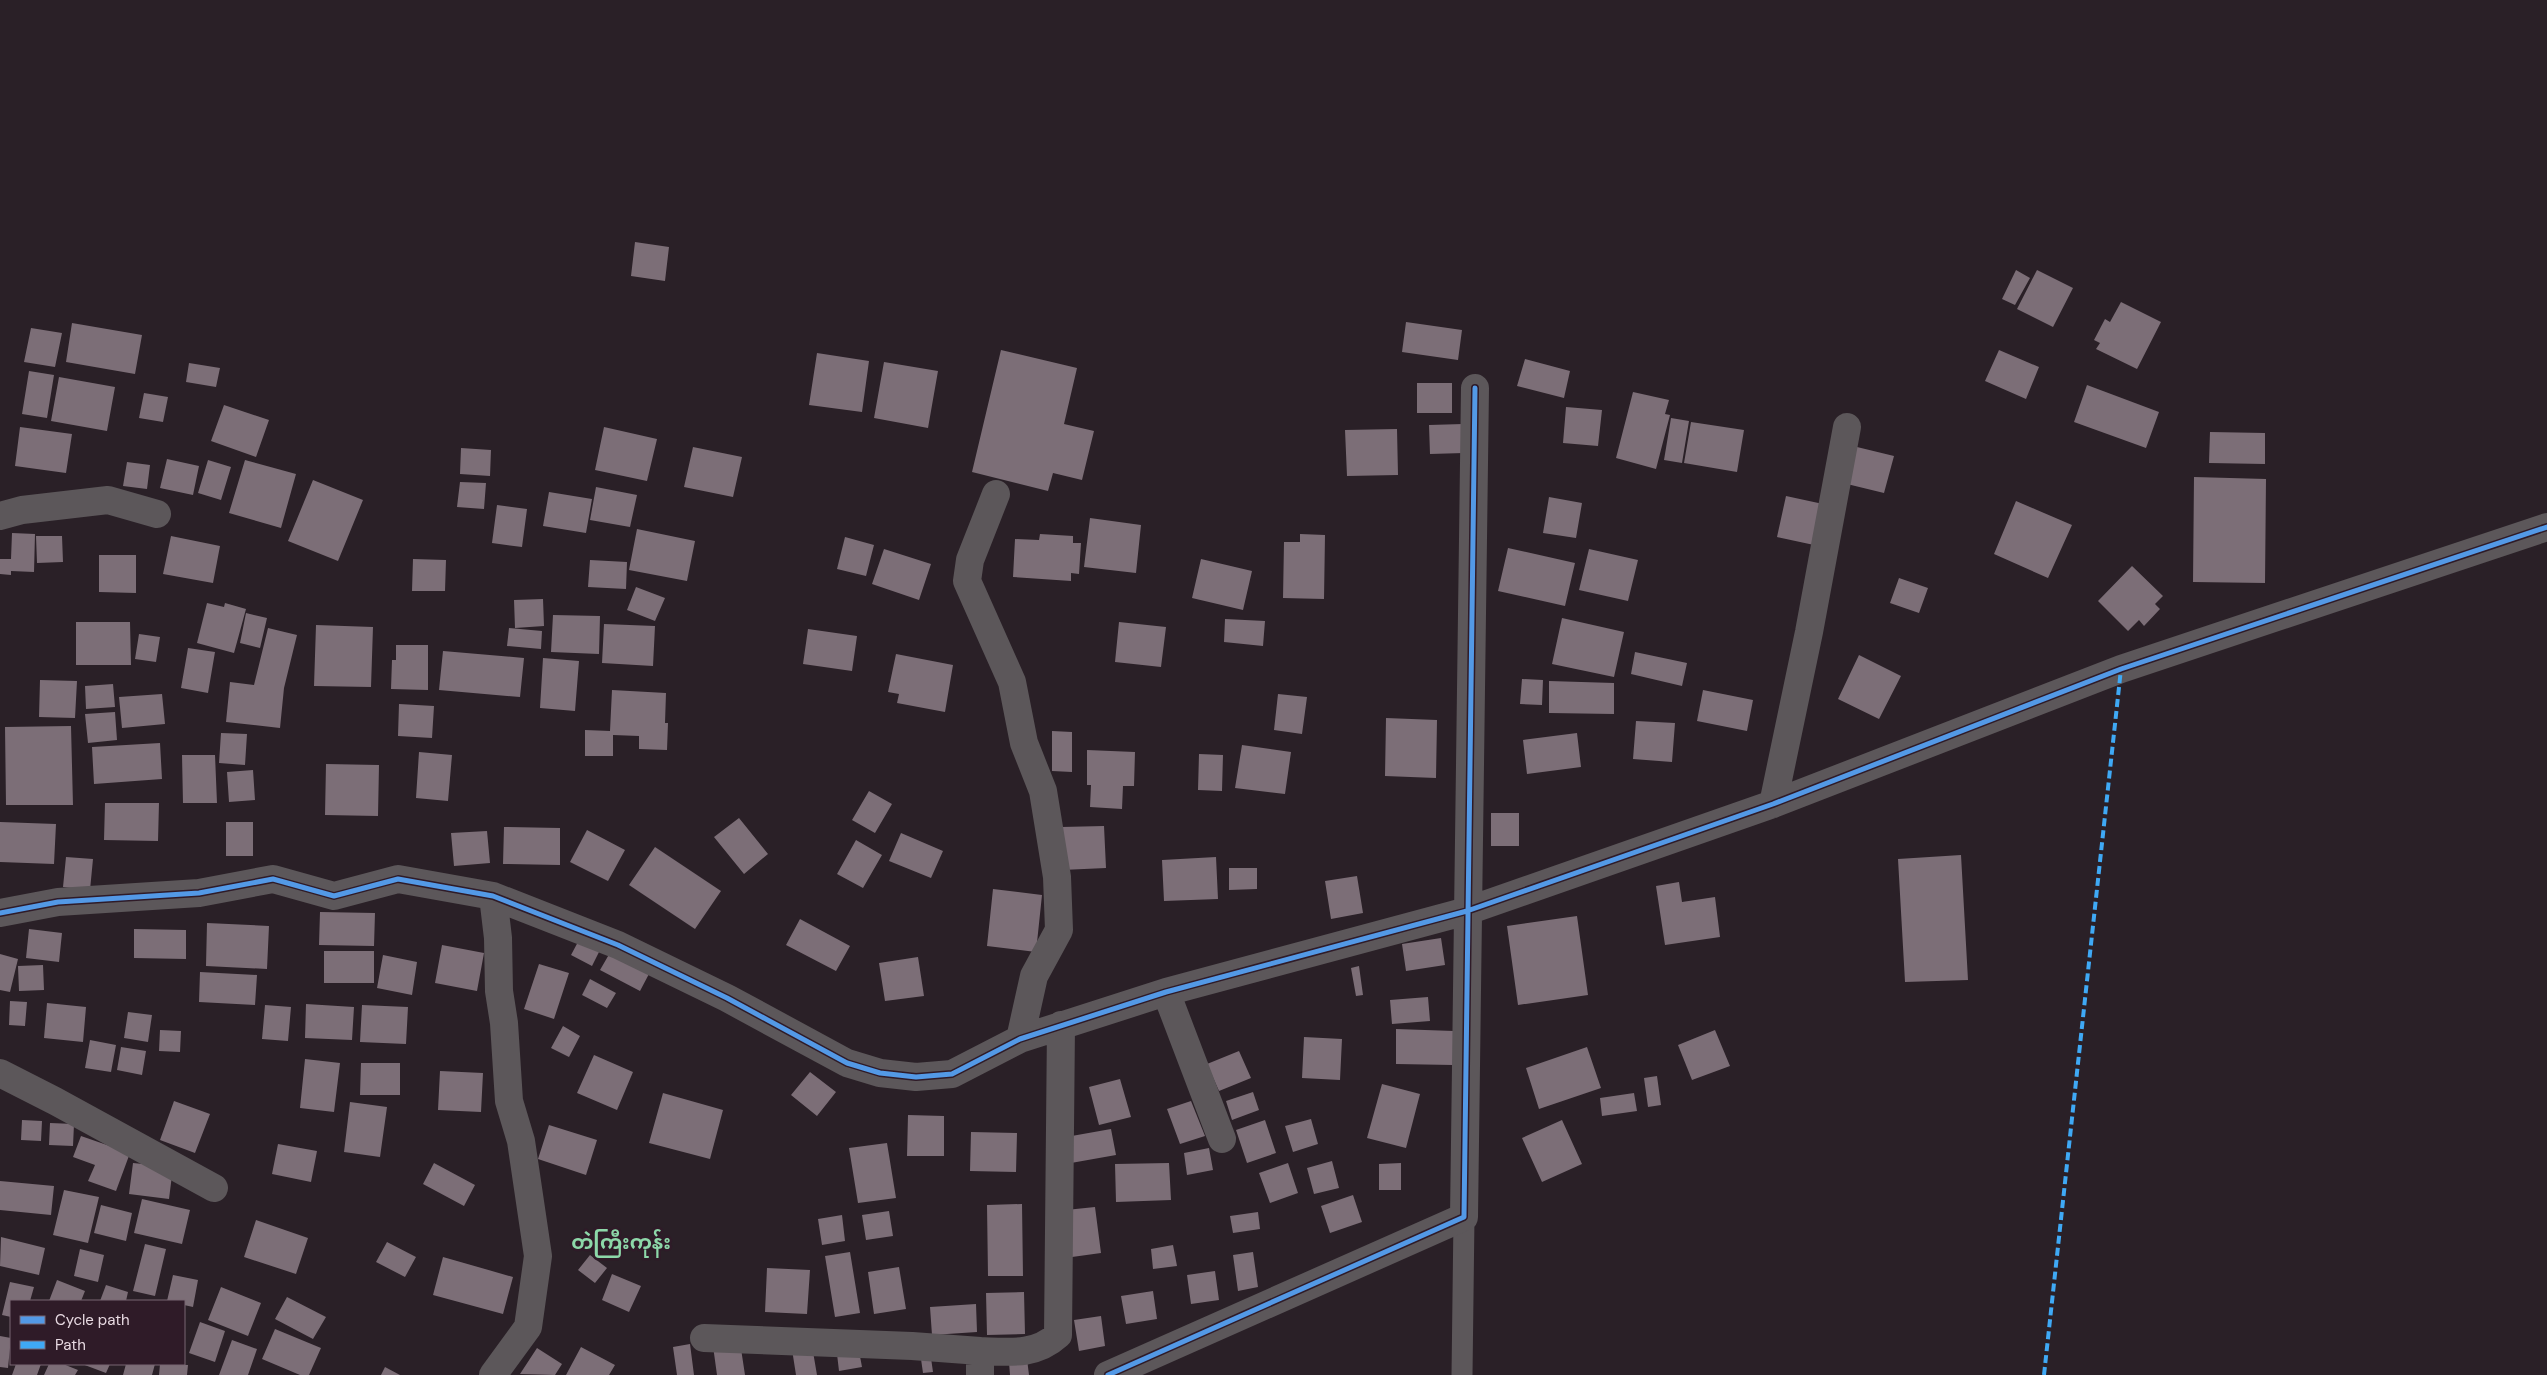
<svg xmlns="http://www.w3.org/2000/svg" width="2547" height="1375" viewBox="0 0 2547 1375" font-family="'DM Sans','Noto Sans Myanmar',sans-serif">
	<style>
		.building { fill: #7c6e77 }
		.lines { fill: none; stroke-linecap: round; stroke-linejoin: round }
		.service { stroke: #5c575a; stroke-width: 21 }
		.minor { stroke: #5c575a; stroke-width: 28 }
		.quiet { stroke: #3fa9f5; stroke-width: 4; stroke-dasharray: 8 4; stroke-linecap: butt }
		.cycleway-casing { stroke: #2f1b28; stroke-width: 8 }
		.cycleway { stroke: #5399e6; stroke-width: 5 }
		.labels { text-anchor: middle; stroke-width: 5; stroke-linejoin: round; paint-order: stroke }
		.quarter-label { font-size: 20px; font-weight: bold; fill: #8dd8a9; stroke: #2f1b28 }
	</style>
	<rect width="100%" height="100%" fill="#2a2027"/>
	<path class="building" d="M635,242L669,247L665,281L631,276Z
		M2016,270L2030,278L2015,305L2002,299Z
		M2037,270L2073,288L2053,327L2017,309Z
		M2121,302L2161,322L2137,369L2096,349L2100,343L2094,340L2105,319L2110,322Z
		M1406,322L1462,330L1458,360L1402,352Z
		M72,323L142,335L135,374L66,362Z
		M31,328L62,333L55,367L24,362Z
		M1001,350L1077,368L1064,424L1094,431L1082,480L1053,473L1048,491L972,472Z
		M1999,350L2039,367L2026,399L1985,381Z
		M817,353L869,361L862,412L809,405Z
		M1525,359L1570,371L1564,398L1517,386Z
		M884,362L938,371L928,428L874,418Z
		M189,363L220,368L216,387L186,382Z
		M29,371L54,375L47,418L22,414Z
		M59,377L115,387L107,431L51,421Z
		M1417,383H1452V413H1417Z
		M2087,385L2159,412L2146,448L2074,422Z
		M1633,392L1669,400L1665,414L1670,415L1656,469L1616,458Z
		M144,393L168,397L163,422L139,418Z
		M224,405L269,420L256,457L211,441Z
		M1566,407L1602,410L1598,446L1563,443Z
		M1671,418L1689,421L1682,463L1664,460Z
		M1691,422L1744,430L1737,472L1684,463Z
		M1463,424L1464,453L1430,454L1429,425Z
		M20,427L72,434L66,473L15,466Z
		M604,427L657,439L647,481L595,470Z
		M1397,429L1398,475L1347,476L1345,430Z
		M2210,432L2265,433V464L2209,463Z
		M693,447L742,457L733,497L684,487Z
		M1857,447L1894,456L1884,493L1847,484Z
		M461,448L491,450L490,476L460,474Z
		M167,459L199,466L193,495L160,488Z
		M208,460L231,467L221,500L198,493Z
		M245,460L296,474L281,528L229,513Z
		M127,462L150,465L147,489L123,486Z
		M2194,477L2266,479L2265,583L2193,582Z
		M313,480L363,500L338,561L288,541Z
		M460,482L486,483L484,509L457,507Z
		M596,487L637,495L630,527L590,520Z
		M549,492L592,499L586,533L543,526Z
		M1786,496L1823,504L1814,545L1777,537Z
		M1549,497L1582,503L1576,538L1543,533Z
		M2016,501L2072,525L2048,578L1994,554Z
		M497,505L527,509L522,547L492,543Z
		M1090,518L1141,525L1136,573L1084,567Z
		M637,529L695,541L687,581L629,570Z
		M12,533L35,534L34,572L11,571V575L0,574V559H11Z
		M1040,534L1073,536V543H1081L1079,574L1071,573V581L1013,577L1015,539L1039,540Z
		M1300,534L1325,535L1324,599L1283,598L1284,542H1300Z
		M36,536H62L63,562L37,563Z
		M171,536L220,546L213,583L163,574Z
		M845,537L874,545L866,576L837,569Z
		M1508,548L1575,563L1565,606L1498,591Z
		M884,549L931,564L919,600L872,584Z
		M1589,549L1638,560L1628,601L1579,590Z
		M99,555H136V593L99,592Z
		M413,559L446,560L445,591H412Z
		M1201,559L1252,571L1243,610L1192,598Z
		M590,560L627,562L626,589L588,587Z
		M2132,566L2163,596L2155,604L2160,609L2144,626L2139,620L2128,631L2098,601Z
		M1899,578L1928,588L1919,613L1890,603Z
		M636,587L665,598L655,621L627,610Z
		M543,599L544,626L515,628L514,600Z
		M207,603L224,607L225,603L246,609L234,653L197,643Z
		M246,613L267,618L260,648L240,643Z
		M553,615L600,616L599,654L551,652Z
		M1562,618L1624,632L1614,677L1552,664Z
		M1225,619L1265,621L1263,646L1224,642Z
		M76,622H130L131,665H76Z
		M1119,622L1166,627L1161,667L1115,662Z
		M604,624L655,626L653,666L602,663Z
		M316,625L373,627L371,687L314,686Z
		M268,628L297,635L284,688L280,728L226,722L230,682L254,685Z
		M509,628L542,631L541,649L507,646Z
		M808,629L857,636L852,671L803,664Z
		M139,634L160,637L156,662L135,659Z
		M396,645H428V690L391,689L392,660H396Z
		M188,648L215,652L208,693L181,688Z
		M443,651L524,658L520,697L439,690Z
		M1635,652L1687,663L1682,686L1631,674Z
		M896,654L953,665L945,712L897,703L899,694L888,692Z
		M1859,655L1901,676L1879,719L1838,699Z
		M543,658L579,661L575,711L540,708Z
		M1522,679L1543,680L1542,705L1520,704Z
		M40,680L77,681L75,718L39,717Z
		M1549,681L1614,683V714L1549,713Z
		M113,684L115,707L86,709L85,686Z
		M612,690L666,693L665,723H668L667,750L639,749V736L613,735V756H585V730L610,731Z
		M1703,690L1753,700L1747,731L1697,721Z
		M162,694L165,724L122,728L119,697Z
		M1278,694L1307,697L1302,734L1274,730Z
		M399,704L434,706L432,738L398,736Z
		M115,712L117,740L88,743L85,714Z
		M1386,718L1437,720L1436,778L1385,776Z
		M1636,721L1675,723L1672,762L1633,759Z
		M71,726L73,805H6L5,727Z
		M1052,731L1072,732V772L1052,771Z
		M221,733L247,734L245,765L219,763Z
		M1577,733L1581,767L1527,774L1523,740Z
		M160,743L162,779L94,784L92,747Z
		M1242,745L1291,752L1285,794L1235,788Z
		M1087,750L1135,752L1134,786H1123L1122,809L1090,807L1091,785H1087Z
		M419,752L452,755L448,801L416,798Z
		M1199,754L1223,755L1222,791L1198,790Z
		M182,755H215L217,803H183Z
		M326,764L379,765L378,816L325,815Z
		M253,770L255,800L229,802L227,772Z
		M869,791L892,804L875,833L852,820Z
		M105,803H159L158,841L104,840Z
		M1491,813H1519V846H1491Z
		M739,818L768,854L744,874L714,837Z
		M0,822L56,824L54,864L0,862Z
		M226,822H253V856H226Z
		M1104,826L1106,868L1062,870L1061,827Z
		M504,827L560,828V865L503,864Z
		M587,830L625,850L608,881L570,862Z
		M487,831L490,863L454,866L451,833Z
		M901,833L943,851L931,878L889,861Z
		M856,840L882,855L863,888L837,874Z
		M655,847L721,891L695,929L629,885Z
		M1961,855L1968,980L1905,982L1898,859Z
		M66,857L93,859L90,890L63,887Z
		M1216,857L1218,899L1164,901L1162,860Z
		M1229,868H1257V889L1229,890Z
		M1357,876L1363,913L1331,919L1325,881Z
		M1679,882L1682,902L1715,897L1720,937L1665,945L1656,886Z
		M993,889L1042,895L1036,952L987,946Z
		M320,912L375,913L374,946L319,945Z
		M1577,916L1588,995L1518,1005L1507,926Z
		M800,919L850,946L836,971L786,945Z
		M207,923L269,926L267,969L206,966Z
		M29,929L62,933L59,962L26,958Z
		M134,929L186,930V959L134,958Z
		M1441,938L1445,965L1406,971L1402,944Z
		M579,940L600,950L592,966L571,955Z
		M442,945L484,953L477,991L435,983Z
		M324,951H374V983H324Z
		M611,951L650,972L640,991L600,970Z
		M0,954L18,959L10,992L0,990Z
		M383,955L417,962L412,995L377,988Z
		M918,957L924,996L885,1001L879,963Z
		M539,964L569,973L554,1019L524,1009Z
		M43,965L44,990L19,991L18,966Z
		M1359,966L1363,995L1356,996L1351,968Z
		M200,972L257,975L255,1005L199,1002Z
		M590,979L616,993L607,1008L582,995Z
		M1428,997L1430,1021L1392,1024L1390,1000Z
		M10,1001L27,1002L25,1026L9,1025Z
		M47,1003L86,1007L83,1042L44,1038Z
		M306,1004L354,1007L352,1040L305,1038Z
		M265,1005L291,1007L288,1041L262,1039Z
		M362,1005L408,1007L406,1044L360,1042Z
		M128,1012L152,1015L148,1042L124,1038Z
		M563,1026L580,1036L569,1057L551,1048Z
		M1396,1029L1454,1031L1453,1065L1396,1064Z
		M160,1030L181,1031L180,1052L159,1051Z
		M1715,1030L1730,1066L1692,1080L1678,1045Z
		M1304,1037L1342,1039L1340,1080L1302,1078Z
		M90,1040L116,1045L111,1072L85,1068Z
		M121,1047L146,1051L142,1075L117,1070Z
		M1587,1047L1601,1088L1539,1109L1526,1068Z
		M1239,1051L1251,1078L1219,1091L1207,1064Z
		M594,1055L633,1072L617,1110L577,1093Z
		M305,1059L340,1063L334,1112L300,1108Z
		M361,1063H400V1095H360Z
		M440,1071L483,1073L481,1112L438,1110Z
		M810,1072L836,1092L817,1116L791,1095Z
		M1657,1076L1661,1105L1648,1107L1644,1078Z
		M1120,1079L1131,1117L1099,1125L1089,1087Z
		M1382,1084L1420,1094L1406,1148L1367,1138Z
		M1253,1092L1259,1110L1232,1120L1226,1101Z
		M663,1093L723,1110L710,1159L649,1143Z
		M1634,1093L1637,1111L1602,1116L1600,1098Z
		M174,1101L210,1114L195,1153L160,1140Z
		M1191,1101L1205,1136L1180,1144L1167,1109Z
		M350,1102L387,1107L380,1157L344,1152Z
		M908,1115L944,1116V1156H907Z
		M1311,1119L1318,1144L1293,1152L1285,1126Z
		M22,1120L42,1121L41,1141L21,1140Z
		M1265,1120L1276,1153L1247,1163L1236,1130Z
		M1562,1120L1582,1164L1542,1182L1522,1138Z
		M50,1123L74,1124L73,1146L49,1145Z
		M549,1125L597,1140L586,1175L538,1159Z
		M1111,1129L1116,1155L1071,1163L1066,1137Z
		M971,1132L1017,1133L1016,1172L970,1171Z
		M81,1136L130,1153L116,1191L88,1181L95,1165L73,1157Z
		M887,1143L896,1198L858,1203L849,1148Z
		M278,1144L317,1151L311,1182L272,1174Z
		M1209,1148L1213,1170L1187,1175L1184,1153Z
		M1332,1161L1339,1188L1314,1194L1307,1168Z
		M133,1163L173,1167L169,1199L129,1194Z
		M434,1163L475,1185L464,1206L423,1184Z
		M1169,1163L1171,1200L1116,1202L1115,1164Z
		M1288,1163L1298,1193L1270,1203L1259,1173Z
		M1401,1163V1190H1379V1164Z
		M0,1181L54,1186L51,1215L0,1210Z
		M64,1190L99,1197L88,1243L53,1235Z
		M1353,1195L1362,1222L1330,1233L1321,1206Z
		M142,1199L190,1210L182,1244L134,1233Z
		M1022,1204L1023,1276H988L987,1205Z
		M101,1205L132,1213L126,1241L94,1233Z
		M1095,1207L1101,1253L1072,1257L1066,1210Z
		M889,1211L893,1236L866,1240L862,1215Z
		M1258,1212L1260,1229L1233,1233L1230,1216Z
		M842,1215L845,1241L822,1245L818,1219Z
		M256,1220L308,1238L296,1274L244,1257Z
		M1,1237L45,1248L39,1275L0,1266Z
		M387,1242L416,1257L405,1277L376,1262Z
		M145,1244L166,1249L155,1296L133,1291Z
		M1173,1245L1177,1266L1153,1269L1151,1249Z
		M80,1249L104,1255L98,1282L74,1276Z
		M850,1252L860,1313L835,1317L825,1256Z
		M1253,1252L1258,1287L1238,1291L1233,1255Z
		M590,1255L607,1268L595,1283L578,1270Z
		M443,1257L513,1277L503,1314L433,1295Z
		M899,1267L906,1309L874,1314L868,1272Z
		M767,1268L810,1270L807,1314L765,1312Z
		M1215,1271L1219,1300L1191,1304L1187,1275Z
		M612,1274L641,1286L629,1312L602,1300Z
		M173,1275L198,1280L193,1307L184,1305V1301H167Z
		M57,1280L85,1291L81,1301H49Z
		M10,1282L34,1287L30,1301H11V1317L2,1315Z
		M106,1285L128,1292L126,1301H100Z
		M221,1287L261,1303L248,1336L208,1320Z
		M1153,1291L1157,1319L1126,1324L1121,1296Z
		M1024,1292L1025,1334L987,1335L986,1293Z
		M287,1297L326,1317L313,1339L275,1319Z
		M976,1304L977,1332L932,1335L930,1307Z
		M1101,1316L1105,1346L1079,1351L1074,1320Z
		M200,1322L225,1331L215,1362L189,1353Z
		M275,1329L321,1348L309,1375H300L262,1359Z
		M0,1336L11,1338L8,1368L0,1367Z
		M232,1340L257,1349L248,1375H219Z
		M811,1340L817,1375H796L791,1343Z
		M740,1342L745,1375H717L713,1346Z
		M690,1344L694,1375H677L673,1347Z
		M581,1347L615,1365L609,1375H566Z
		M537,1348L562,1364L555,1375L520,1374Z
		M859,1351L862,1367L839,1371L837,1354Z
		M930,1351L933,1372L923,1373L920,1352Z
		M1027,1359L1029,1375H1010L1009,1362Z
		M16,1364H41L37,1375H12Z
		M49,1364H63L78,1370L75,1375H44Z
		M82,1364H110L106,1373Z
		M126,1364H155L152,1375H123Z
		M160,1364L188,1365L187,1375H159Z
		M385,1367L400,1375H381Z"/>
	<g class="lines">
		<path class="service" d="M1462,1375L1464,1217"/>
		<path class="minor" d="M996,494L970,560L967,581L1012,682L1024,743L1043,791L1057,877L1059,930L1034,976L1020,1039
			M0,516L22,510L108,500L157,514
			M1773,804L1809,632L1847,427
			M493,896L498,938L499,991L504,1023L509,1101L521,1141L538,1256L528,1327L493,1375
			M0,913L58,902L199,893L273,879L334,896L398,879L493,896L618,945L727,998L847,1063L880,1073L916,1077L952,1074L1020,1039L1166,992L1467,911L1773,804L2121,669L2547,527
			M1166,992L1222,1139
			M0,1073L55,1101L214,1188
			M704,1338L912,1346L980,1351V1375
			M980,1351C1009,1352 1035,1356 1058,1335L1061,1025
			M1108,1375L1464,1217L1475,388"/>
		<path class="quiet" d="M2044,1375L2121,669"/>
		<g class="cycleway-casing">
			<path id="cycleway" d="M0,913L58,902L199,893L273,879L334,896L398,879L493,896L618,945L727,998L847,1063L880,1073L916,1077L952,1074L1020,1039L1166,992L1467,911L1773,804L2121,669L2547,527
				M1108,1375L1464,1217L1475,388"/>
		</g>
		<use href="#cycleway" class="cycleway"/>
	</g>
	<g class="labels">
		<g class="quarter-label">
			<text x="621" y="1249">တဲကြီးကုန်း</text>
		</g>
	</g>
	<rect x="10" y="1300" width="175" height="65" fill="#2f1b28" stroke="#796772"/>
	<rect x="20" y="1316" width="25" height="8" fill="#5399e6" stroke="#796772"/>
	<text x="55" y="1325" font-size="15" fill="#e8dae2">Cycle path</text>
	<rect x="20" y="1341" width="25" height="8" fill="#3fa9f5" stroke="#796772"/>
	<text x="55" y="1350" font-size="15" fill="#e8dae2">Path</text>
</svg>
